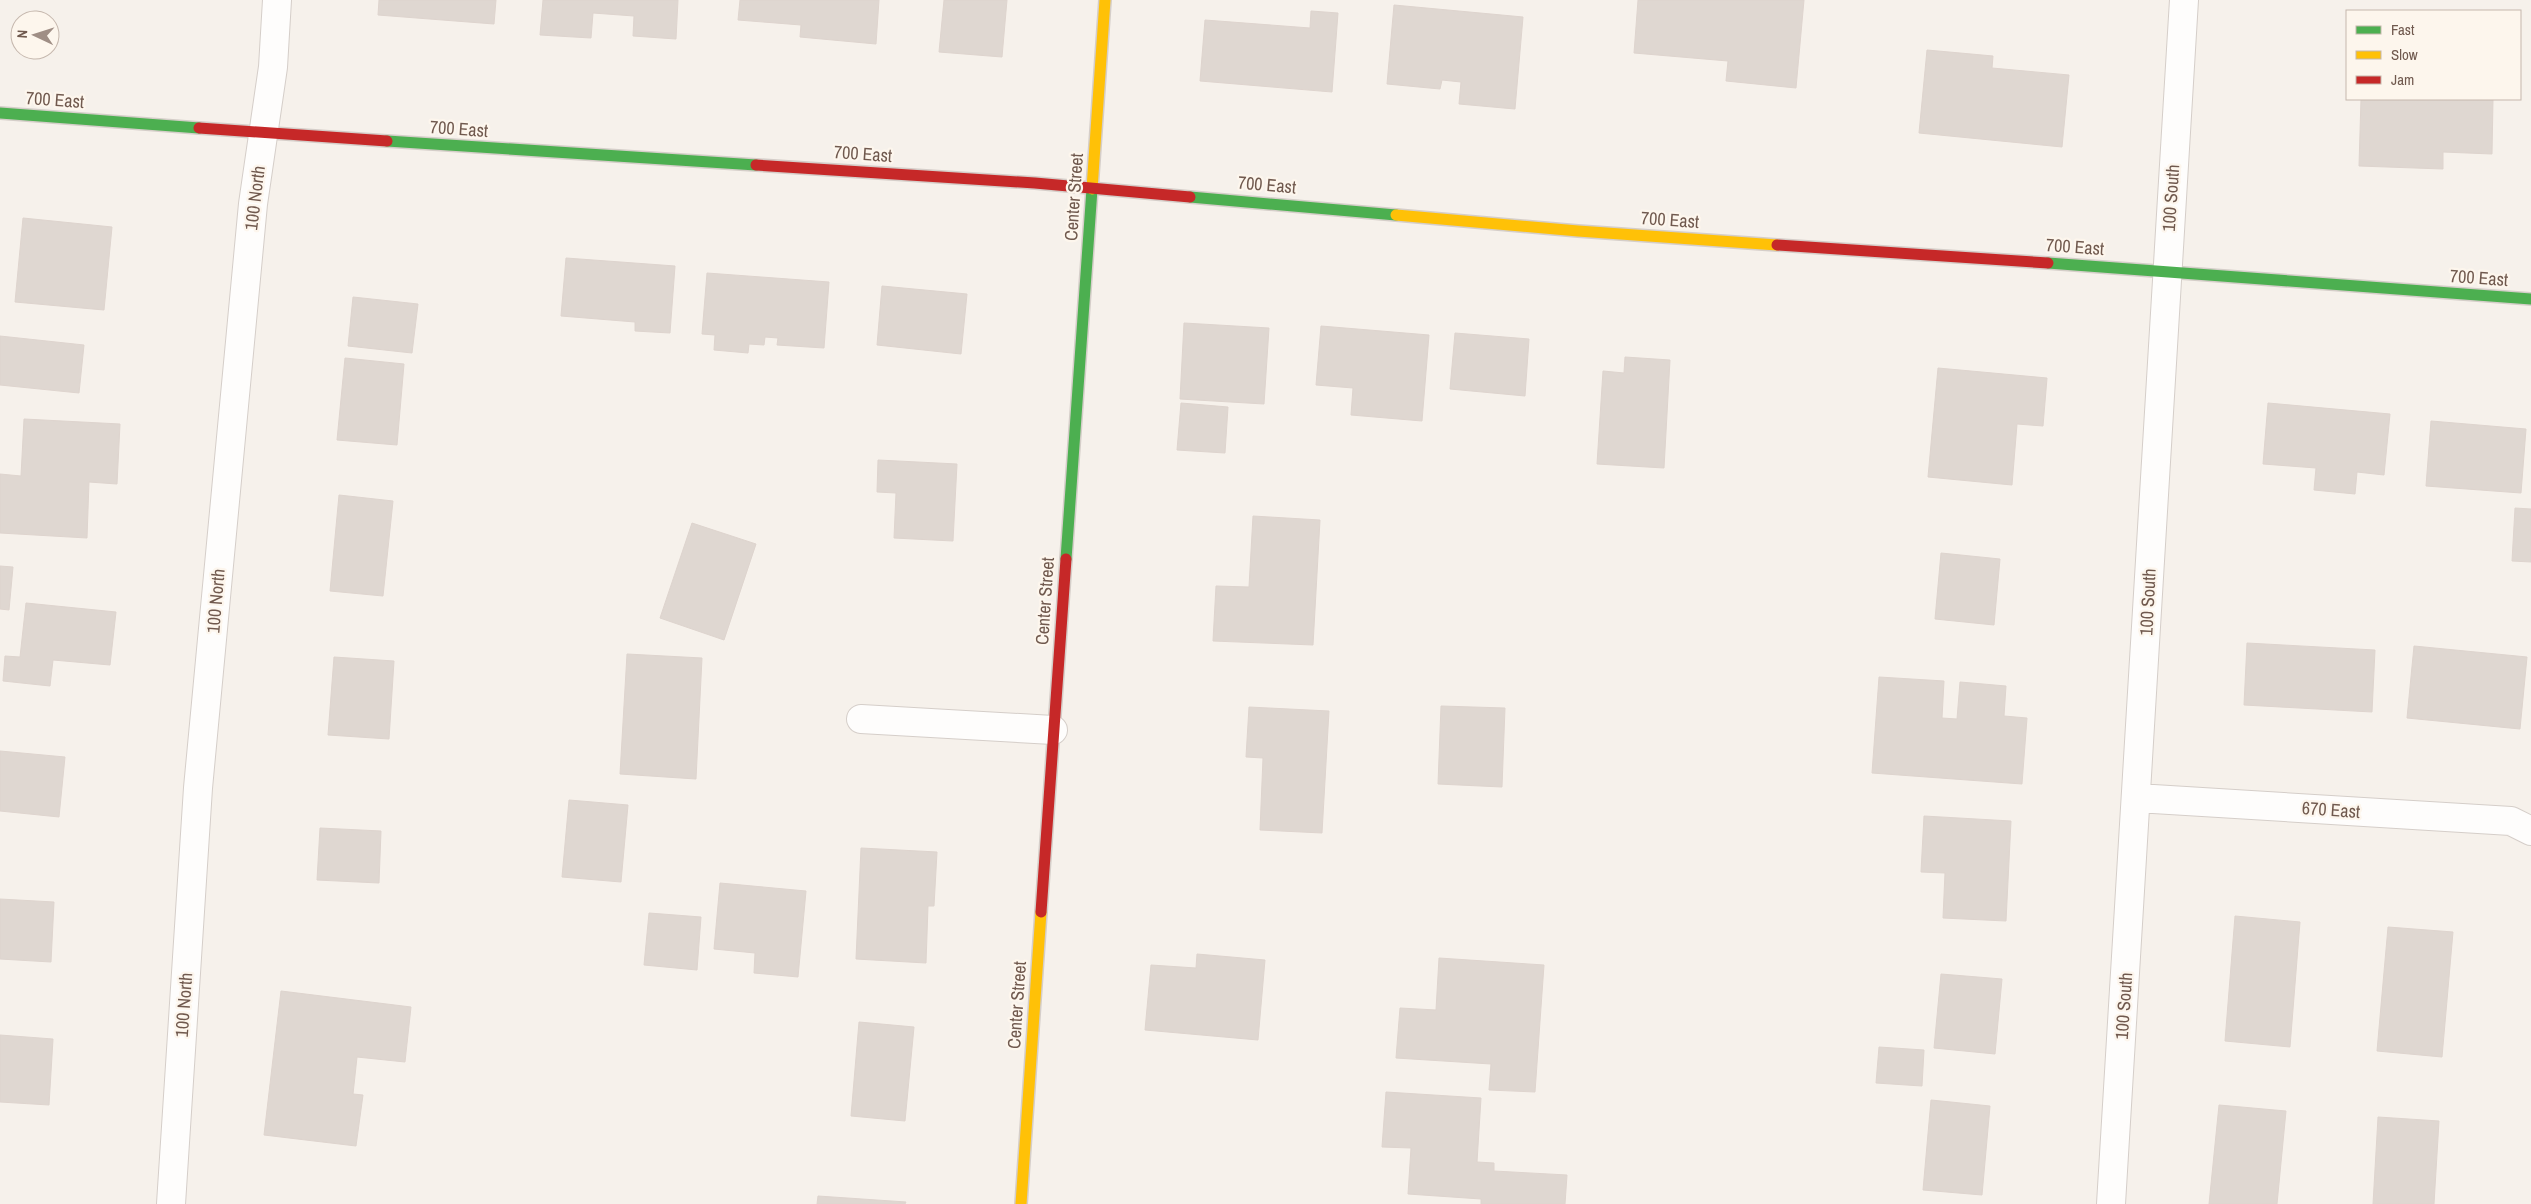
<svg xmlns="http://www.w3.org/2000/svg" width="2531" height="1204" viewBox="0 0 2531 1204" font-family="'Archivo Narrow',sans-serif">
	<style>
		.building { fill: #dfd7d1; stroke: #ded4ce }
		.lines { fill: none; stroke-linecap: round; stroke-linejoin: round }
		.street-casing { stroke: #d5cec9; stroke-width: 30 }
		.fast-casing { stroke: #d5cec9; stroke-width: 14 }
		.slow-casing { stroke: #d5cec9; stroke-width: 14 }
		.jam-casing { stroke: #d5cec9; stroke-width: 14 }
		.street { stroke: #fefdfc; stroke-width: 28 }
		.fast { stroke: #4caf50; stroke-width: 11 }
		.slow { stroke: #ffc107; stroke-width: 11 }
		.jam { stroke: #c62828; stroke-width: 11 }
		.labels { text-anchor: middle; stroke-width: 4.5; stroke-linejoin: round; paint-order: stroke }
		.street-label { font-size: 18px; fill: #70594e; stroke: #fdf6ed }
	</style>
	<rect width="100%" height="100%" fill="#f6f1eb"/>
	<path class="building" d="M379,0H496L494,24L378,15Z
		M543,0H678L676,39L633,36L634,16L593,13L591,38L540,35Z
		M740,0H879L876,44L800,37L801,25L738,20Z
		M944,0H1007L1002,57L939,52Z
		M1638,0H1804L1796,88L1726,81L1728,61L1634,53Z
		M1394,5L1523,17L1515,109L1459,104L1461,82L1442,80L1440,89L1387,84Z
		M1311,11L1338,13L1332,92L1200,81L1205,20L1310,28Z
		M1927,50L1993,56L1992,68L2069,75L2062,147L1919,133Z
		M2361,99H2493L2492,154L2443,152V169L2359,166Z
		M23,218L112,227L104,310L15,302Z
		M566,258L675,266L670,333L635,331V322L561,316Z
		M707,273L829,282L824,348L777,345L778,338L765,337L764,345L749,344L748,353L714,350L715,335L702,334Z
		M882,286L967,294L961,354L877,345Z
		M353,297L418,304L412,353L348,346Z
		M1184,323L1269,328L1264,404L1180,399Z
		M1321,326L1429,335L1422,421L1351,415L1353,388L1316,385Z
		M1455,333L1529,339L1525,396L1450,389Z
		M0,336L84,345L79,393L0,385Z
		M1625,357L1670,360L1664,468L1597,464L1603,371L1624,373Z
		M345,358L404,364L397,445L337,440Z
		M1938,368L2047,378L2043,426L2017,424L2012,485L1928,477Z
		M1181,403L1228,407L1225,453L1177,450Z
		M2268,403L2390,414L2384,475L2357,472L2355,494L2314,490L2316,468L2263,464Z
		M24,419L120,424L117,484L89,482L87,538L0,533V474L21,476Z
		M2431,421L2526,429L2521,493L2426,486Z
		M878,460L957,464L953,541L894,538L896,493L877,492Z
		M339,495L393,501L383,596L330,591Z
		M2515,508L2531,509V562L2512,561Z
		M1253,516L1320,520L1313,645L1213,641L1216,586L1249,587Z
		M692,523L756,544L724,640L660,618Z
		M1941,553L2000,559L1994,625L1935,619Z
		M0,566L13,567L9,610L0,609Z
		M26,603L116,612L110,665L53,660L50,686L3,681L5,656L20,657Z
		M2247,643L2375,650L2372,712L2244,705Z
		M2414,646L2527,657L2520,729L2407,718Z
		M627,654L702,658L696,779L620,774Z
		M334,657L394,661L389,739L328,735Z
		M1879,677L1944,681L1942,718L1957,719L1960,682L2006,686L2004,716L2027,718L2022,784L1872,773Z
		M1441,706L1505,708L1502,787L1438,784Z
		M1249,707L1329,711L1322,833L1260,830L1263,758L1246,757Z
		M0,751L65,757L59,817L0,811Z
		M569,800L628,805L621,882L562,877Z
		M1924,816L2011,821L2006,921L1943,918L1945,873L1921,872Z
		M320,828L381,831L379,883L317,880Z
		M861,848L937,852L934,906H928L926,963L856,959Z
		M720,883L806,891L798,977L754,973L755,953L714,949Z
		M0,899L54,902L51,962L0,959Z
		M649,913L701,917L697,970L644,965Z
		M2235,916L2300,922L2290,1047L2225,1041Z
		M2388,927L2453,932L2442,1057L2377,1051Z
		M1197,954L1265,960L1258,1040L1145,1030L1151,965L1196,968Z
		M1439,958L1544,965L1535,1092L1489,1090L1491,1064L1396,1058L1400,1008L1436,1010Z
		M1941,974L2002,979L1995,1054L1934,1048Z
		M281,991L411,1007L405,1062L357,1057L353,1094L363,1095L356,1146L264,1135Z
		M859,1022L914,1027L905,1121L851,1116Z
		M0,1035L53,1039L49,1105L0,1102Z
		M1879,1047L1924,1050L1922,1086L1876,1083Z
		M1386,1092L1481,1098L1477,1162L1494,1163V1171L1567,1175L1565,1204H1481V1199L1408,1194L1411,1148L1382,1147Z
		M1931,1100L1990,1106L1982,1195L1923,1190Z
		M2219,1105L2286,1111L2277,1204H2209Z
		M2378,1117L2439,1121L2434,1204H2373Z
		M818,1196L906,1202L905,1204H817Z"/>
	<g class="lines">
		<g class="street-casing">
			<path id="street" d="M861,719L1053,730
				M2137,798L2511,821L2531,831
				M171,1204L198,788L253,204L273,67L277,0
				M2111,1204L2184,0"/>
		</g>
		<g class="fast-casing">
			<path id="fast" d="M0,113L199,128
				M387,141L756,165
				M1190,197L1396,215
				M2048,263L2531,299
				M1066,559L1092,189"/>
		</g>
		<g class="slow-casing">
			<path id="slow" d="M1092,189L1105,0
				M1396,215L1578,231L1777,245
				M1021,1204L1041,912"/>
		</g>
		<g class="jam-casing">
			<path id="jam" d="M199,128L387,141
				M756,165L1035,183L1190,197
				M1777,245L2048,263
				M1041,912L1066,559"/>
		</g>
		<use href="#street" class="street"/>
		<use href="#fast" class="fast"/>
		<use href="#slow" class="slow"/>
		<use href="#jam" class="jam"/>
	</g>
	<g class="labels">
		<g class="street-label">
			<text transform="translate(55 100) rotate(4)" y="6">700 East</text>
			<text transform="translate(459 129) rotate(4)" y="6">700 East</text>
			<text transform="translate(863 154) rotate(4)" y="6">700 East</text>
			<text transform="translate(1267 185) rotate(5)" y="6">700 East</text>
			<text transform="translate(1074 197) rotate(-86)" y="6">Center Street</text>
			<text transform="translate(255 198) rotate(-83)" y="6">100 North</text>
			<text transform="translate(2171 198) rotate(-86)" y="6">100 South</text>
			<text transform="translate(1670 220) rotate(4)" y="6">700 East</text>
			<text transform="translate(2075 247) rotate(4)" y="6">700 East</text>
			<text transform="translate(2479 278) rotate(4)" y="6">700 East</text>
			<text transform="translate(216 601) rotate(-85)" y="6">100 North</text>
			<text transform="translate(1045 601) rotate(-86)" y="6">Center Street</text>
			<text transform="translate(2148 602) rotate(-87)" y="6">100 South</text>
			<text transform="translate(2331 810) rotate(4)" y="6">670 East</text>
			<text transform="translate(184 1005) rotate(-86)" y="6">100 North</text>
			<text transform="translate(1017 1005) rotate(-86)" y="6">Center Street</text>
			<text transform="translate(2124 1006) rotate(-86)" y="6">100 South</text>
		</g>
	</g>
	<rect x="2346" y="10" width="175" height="90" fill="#fdf6ed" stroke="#c5b7ad"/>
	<rect x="2356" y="26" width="25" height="8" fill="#4caf50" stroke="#c5b7ad"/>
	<text x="2391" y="35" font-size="15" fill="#70594e">Fast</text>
	<rect x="2356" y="51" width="25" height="8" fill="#ffc107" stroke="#c5b7ad"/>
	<text x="2391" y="60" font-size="15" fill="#70594e">Slow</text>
	<rect x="2356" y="76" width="25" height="8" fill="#c62828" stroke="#c5b7ad"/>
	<text x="2391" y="85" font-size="15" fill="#70594e">Jam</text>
	<g transform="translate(35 35) rotate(274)"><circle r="24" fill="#fdf6ed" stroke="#c5b7ad"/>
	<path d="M0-4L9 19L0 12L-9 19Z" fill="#9f8e85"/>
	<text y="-8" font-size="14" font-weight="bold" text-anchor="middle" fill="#70594e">N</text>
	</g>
</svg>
